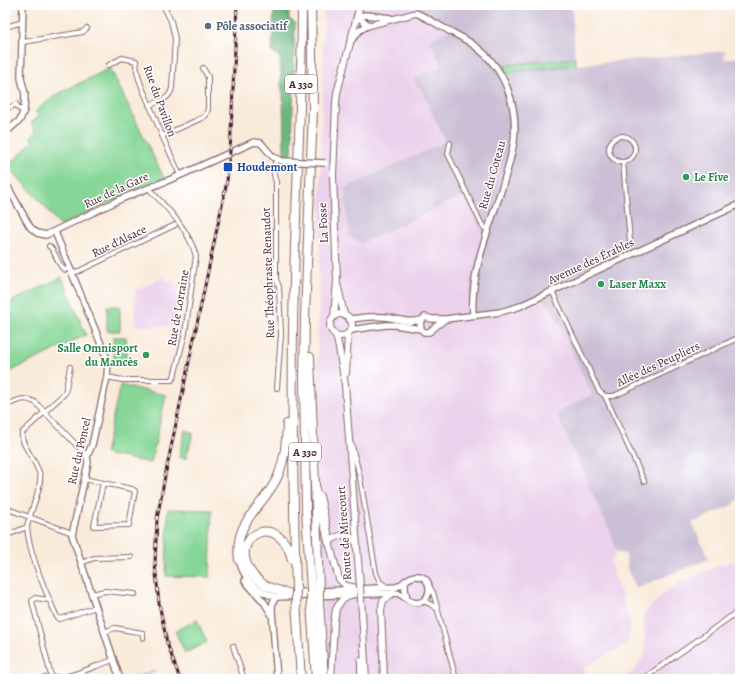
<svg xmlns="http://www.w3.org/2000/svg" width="745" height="684" viewBox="0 0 745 684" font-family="Alegreya,serif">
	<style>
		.built { fill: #ebd1eb }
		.industrial { fill: #cbbfd5 }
		.green { fill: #86d697; stroke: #687a61 }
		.forest { fill: #6cb780; stroke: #5b6b56 }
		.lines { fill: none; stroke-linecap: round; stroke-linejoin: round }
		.stream { stroke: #72a7df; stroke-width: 1.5 }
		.minor-casing { stroke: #876668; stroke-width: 6 }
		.tertiary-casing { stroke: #876668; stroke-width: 8 }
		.secondary-casing { stroke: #876668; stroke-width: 8 }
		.motorway-casing { stroke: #876668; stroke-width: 10 }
		.minor { stroke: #fff; stroke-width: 4 }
		.tertiary { stroke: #fff; stroke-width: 5.5 }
		.secondary { stroke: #fff; stroke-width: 6 }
		.motorway { stroke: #fff; stroke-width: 8 }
		.rail-casing { stroke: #4a1f2b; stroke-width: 3 }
		.rail { stroke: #fff; stroke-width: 1.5; stroke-dasharray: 4.5; stroke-linecap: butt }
		.tertiary-bridge-casing { stroke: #876668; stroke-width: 8; stroke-linecap: butt }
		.secondary-bridge-casing { stroke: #876668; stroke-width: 8; stroke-linecap: butt }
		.motorway-bridge-casing { stroke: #876668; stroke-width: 10; stroke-linecap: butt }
		.tertiary-bridge { stroke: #fff; stroke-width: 5.5 }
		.secondary-bridge { stroke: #fff; stroke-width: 6 }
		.motorway-bridge { stroke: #fff; stroke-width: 8 }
		.service-dot { fill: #5c6f8a; stroke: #fff; stroke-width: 1.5 }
		.transit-dot { fill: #1a4fb4; stroke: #fff; stroke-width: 1.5 }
		.leisure-dot { fill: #2e9e5b; stroke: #fff; stroke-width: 1.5 }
		.labels { text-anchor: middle; stroke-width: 3; stroke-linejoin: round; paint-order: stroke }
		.shield { fill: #fff; stroke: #80626b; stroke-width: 1 }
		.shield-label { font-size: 11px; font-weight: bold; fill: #4a1f2b }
		.service-label { font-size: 12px; font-weight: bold; fill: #4e5e75; stroke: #fff; text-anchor: start }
		.street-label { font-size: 12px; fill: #4a1f2b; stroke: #fff }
		.transit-label { font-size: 12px; font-weight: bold; fill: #164399; stroke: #fff; text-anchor: start }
		.leisure-label { font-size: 12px; font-weight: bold; fill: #27864d; stroke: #fff; text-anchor: start }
	</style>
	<rect width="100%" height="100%" fill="#fff"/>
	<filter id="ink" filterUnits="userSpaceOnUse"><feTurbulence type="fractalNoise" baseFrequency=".025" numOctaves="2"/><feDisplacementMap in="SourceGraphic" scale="8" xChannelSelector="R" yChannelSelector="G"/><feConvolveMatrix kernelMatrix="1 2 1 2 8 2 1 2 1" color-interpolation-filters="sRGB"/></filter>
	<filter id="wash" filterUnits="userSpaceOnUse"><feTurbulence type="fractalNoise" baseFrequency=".012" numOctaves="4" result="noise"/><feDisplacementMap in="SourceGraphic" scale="16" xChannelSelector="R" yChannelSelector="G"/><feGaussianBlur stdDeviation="0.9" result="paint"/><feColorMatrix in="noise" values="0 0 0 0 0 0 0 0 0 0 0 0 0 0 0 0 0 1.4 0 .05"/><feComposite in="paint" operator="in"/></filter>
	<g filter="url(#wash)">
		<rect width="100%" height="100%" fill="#f9ebda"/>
		<path class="built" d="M324,5H419L418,11L452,29L430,39L443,66L420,86L441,132L446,141L345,188L349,229L348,231L362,243L465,195L483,235L471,280L468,318L540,299L551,306L592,395L562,409L558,418L611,534L616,552L611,563L617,585L619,590H620L630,622V632L626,645L583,668L585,679H330L323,610L316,446Z
			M166,276V281H174V284H177L176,326H135V290Z
			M740,559V679H621L626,675L632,673L645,655V640L643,615L660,597L679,583L718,566Z"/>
		<path class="industrial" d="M419,5H572L575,58L523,63L504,66L508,74L510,72L576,65L715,52L725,51L724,59L740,57V497L733,505L692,523L709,559L636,588L627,569L626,554L616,552L611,534L558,418V415L562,409L592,395L551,306L540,299L468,318L471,280L483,235L465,195L362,243L348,236L349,229L348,222L347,221L345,188L446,141L441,132L420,87H417L413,79L442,66L430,39L452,29L418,10Z"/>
		<path class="green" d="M575,58L576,65L511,72L508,75L504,66L523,63Z
			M110,68L164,178L135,190L131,188L128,191L129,193L60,226L46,208L8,166L33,141L31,137L36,131L31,123L39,116L35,112L38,109L56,95Z
			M62,277L86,335L5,374V344L7,343L5,338V305Z
			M107,306H120V331H107Z
			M113,337H126L127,361H114Z
			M120,385L166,395L151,463L105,454Z
			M185,430L193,433L186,459L179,457Z
			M168,509L212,510L210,577L166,576Z
			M197,620L207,642L185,653L175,631Z"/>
		<path class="forest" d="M274,5H289V19L295,23L292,154L284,155L283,94L281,85L280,57L272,52Z"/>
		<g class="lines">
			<path class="stream" d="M130,679L155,671"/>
		</g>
	</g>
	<g filter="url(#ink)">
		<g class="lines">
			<g class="minor-casing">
				<path id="minor" d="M5,27L23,22
					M23,42L83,32L87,28
					M109,65L122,58L136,61C136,77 144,91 150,106C159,129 169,152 180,175
					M149,105C159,102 170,99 172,88L175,39L171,21L163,5
					M11,107L16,104L19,109L24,110
					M609 149a13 13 0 1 1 26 0a13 13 0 1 1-26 0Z
					M162,136L202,118L206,115L208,109V77L203,68
					M450,143L448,154L482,225L488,231
					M623,162L630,241
					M49,246C57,252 56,265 65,270L70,268
					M71,273L79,271L175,225
					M552,291L599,391L605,396H614L740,337
					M107,377L123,380H172L174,377L185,333L196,256C189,230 169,210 151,191L150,187
					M277,388L281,334L279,287L276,279V182C273,173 272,168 277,159
					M605,396L644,481
					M5,406C16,401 23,396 35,402L87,456
					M352,445C354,457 358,467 360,478L376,573L380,582L387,587
					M84,479L132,489L135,491L129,525L94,526L103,483
					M5,501L8,509L72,533
					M27,527C29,553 46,593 57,617L60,619L96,607
					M5,536L27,527C29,514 42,488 40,476C38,462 20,445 22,433L65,393L70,367
					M81,563L94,558L131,557
					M430,588L433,592L456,679
					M91,594L105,591L135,594
					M49,600L35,598L32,601L51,676
					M423,601L430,604L436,608
					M104,632L115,628L143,633V638
					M233,646L244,679
					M40,679C49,676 58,678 68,676C83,672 98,665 113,660
					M643,679L740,610"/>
			</g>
			<g class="tertiary-casing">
				<path id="tertiary" d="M357,16L367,15L390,18
					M357,16L364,22L370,25
					M350,42L360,30L367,26L416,13C426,17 436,24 446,29C455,34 466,39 475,46C505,68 518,105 514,141C505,198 469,257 473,315
					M5,133L20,120L24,110L25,94L21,78L23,5
					M5,182L30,227L37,233L46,235L121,199L174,178L254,142L261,143L273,157L282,161
					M55,232L108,361L107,377L92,445L87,456L88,463L72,535L120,679
					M349,319C360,318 372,316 384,317C397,318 407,324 421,320
					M421,329L420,322L425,317L432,319H446L500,312L518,307L740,204
					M350,330L386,325H395L421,329L424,332H429L444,320
					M239,560C244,579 257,592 276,597L397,593C403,595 406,600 413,602C432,608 436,574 415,576C407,577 403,585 396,587L288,593C277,596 272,597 272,610L277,679
					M245,581L264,602L272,615
					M405,581V589L407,599"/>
			</g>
			<g class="secondary-casing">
				<path id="secondary" d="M338,287L344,315
					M330 325a11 11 0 1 1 22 0a11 11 0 1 1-22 0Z
					M334,317L337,281L333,176L336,103L337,93L360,5
					M336,335L339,348L345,385L359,573
					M346,373L348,333
					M356,542C347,532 339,534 329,542L339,579L346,586L363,589
					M362,613L366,679
					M331,679L334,622L336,609L341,601L352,594
					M361,679V661
					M384,679L381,610L383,601L393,593"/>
			</g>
			<g class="motorway-casing">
				<path id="motorway" d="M310,357L319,588
					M319,496L329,542
					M239,560C233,519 264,508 278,476C285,459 286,442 287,424
					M296,589C293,487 291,385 294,283C296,190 302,98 302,5
					M311,589L306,511L304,381L305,316L313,109L311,5
					M288,593C280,591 272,589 265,585C258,581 252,575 248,567C232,534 279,511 292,559
					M319,601L324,679
					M296,602L301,679
					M311,602L316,679"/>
			</g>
			<use href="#minor" class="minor"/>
			<use href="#tertiary" class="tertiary"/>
			<use href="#secondary" class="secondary"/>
			<use href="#motorway" class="motorway"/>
			<g class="rail-casing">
				<path id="rail" d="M180,679L167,643L159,603L155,564L157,519L165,476L227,181L230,152L237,5"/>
			</g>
			<use href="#rail" class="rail"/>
			<g class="tertiary-bridge-casing">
				<path id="tertiary-bridge" d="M282,161L325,163"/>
			</g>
			<g class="secondary-bridge-casing">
				<path id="secondary-bridge" d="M359,573L362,613"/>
			</g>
			<g class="motorway-bridge-casing">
				<path id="motorway-bridge" d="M319,588V601
					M296,589V602
					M311,589V602"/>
			</g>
			<use href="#tertiary-bridge" class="tertiary-bridge"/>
			<use href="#secondary-bridge" class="secondary-bridge"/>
			<use href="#motorway-bridge" class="motorway-bridge"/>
		</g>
	</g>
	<circle class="service-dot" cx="208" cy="26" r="4"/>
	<rect class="transit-dot" x="223" y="162" width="10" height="10" rx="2"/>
	<g class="leisure-dot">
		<circle cx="686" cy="177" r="4"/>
		<circle cx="601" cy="284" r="4"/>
		<circle cx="146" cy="355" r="4"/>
	</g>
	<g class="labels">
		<g class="shield">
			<rect x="285" y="75" width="32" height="18" rx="3"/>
			<rect x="289" y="443" width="32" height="18" rx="3"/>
		</g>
		<g class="shield-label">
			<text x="301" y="88">A 330</text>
			<text x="305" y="456">A 330</text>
		</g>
		<g class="service-label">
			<text x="216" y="30">Pôle associatif</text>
		</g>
		<g class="street-label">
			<text transform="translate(160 101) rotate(70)" y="4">Rue du Pavillon</text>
			<text transform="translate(492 175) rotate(-74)" y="4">Rue du Coteau</text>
			<text transform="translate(116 190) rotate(-25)" y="4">Rue de la Gare</text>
			<text transform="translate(323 223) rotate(-93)" y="4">La Fosse</text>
			<text transform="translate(119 241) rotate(-26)" y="4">Rue d'Alsace</text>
			<text transform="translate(591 261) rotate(-25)" y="4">Avenue des Érables</text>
			<text transform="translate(268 273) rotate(-92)" y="4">Rue Théophraste Renaudot</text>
			<text transform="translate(178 308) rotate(-80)" y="4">Rue de Lorraine</text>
			<text transform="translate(658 364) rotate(-25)" y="4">Allée des Peupliers</text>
			<text transform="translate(79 451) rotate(-77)" y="4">Rue du Poncel</text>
			<text transform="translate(344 533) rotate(-94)" y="4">Route de Mirecourt</text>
		</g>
		<g class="transit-label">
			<text x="237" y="171">Houdemont</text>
		</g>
		<g class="leisure-label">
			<text x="694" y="181">Le Five</text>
			<text x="609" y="288">Laser Maxx</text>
			<text x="138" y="352" text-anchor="end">Salle Omnisport<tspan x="138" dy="14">du Mancès</tspan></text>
		</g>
	</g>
	<rect width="745" height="684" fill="none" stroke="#fff" stroke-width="20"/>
</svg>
